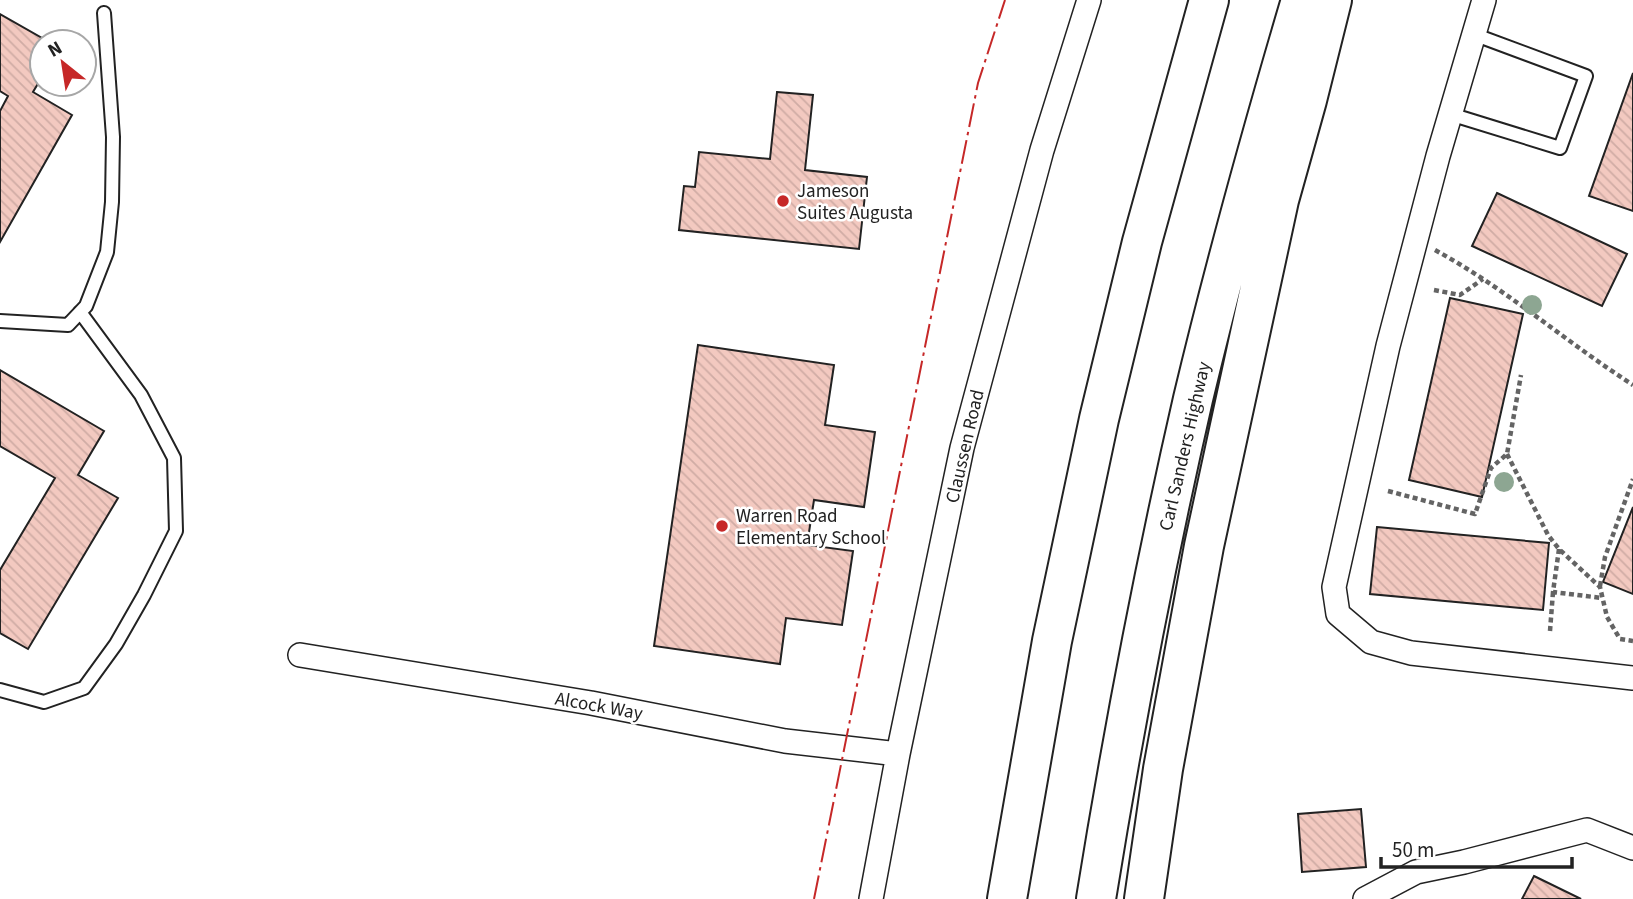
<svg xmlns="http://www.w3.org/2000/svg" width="1633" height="899" viewBox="0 0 1633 899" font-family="'Source Sans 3',sans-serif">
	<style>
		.building { fill: url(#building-back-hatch); stroke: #222; stroke-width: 2 }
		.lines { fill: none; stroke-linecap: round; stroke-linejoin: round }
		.lane-casing { stroke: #222; stroke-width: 16 }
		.street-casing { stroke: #222; stroke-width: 26 }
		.highway-casing { stroke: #222; stroke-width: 42 }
		.path { stroke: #646464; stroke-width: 4.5; stroke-dasharray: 5 3.5; stroke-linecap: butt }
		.lane { stroke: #fff; stroke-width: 12 }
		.street { stroke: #fff; stroke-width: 23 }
		.highway { stroke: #fff; stroke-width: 38 }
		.power { stroke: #c62828; stroke-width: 2; stroke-dasharray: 24 5 3.5 5; stroke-linecap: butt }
		.tree { fill: #8da692 }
		.poi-dot { fill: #c62828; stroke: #fff; stroke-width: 2.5 }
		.labels { text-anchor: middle; stroke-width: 5; stroke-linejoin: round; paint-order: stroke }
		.poi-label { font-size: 19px; fill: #222; stroke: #fff; text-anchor: start }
		.street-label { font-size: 19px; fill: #222; stroke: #fff }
	</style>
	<defs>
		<pattern id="building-back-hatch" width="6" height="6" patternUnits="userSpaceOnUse" patternTransform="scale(1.75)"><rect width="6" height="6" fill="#f3c9c0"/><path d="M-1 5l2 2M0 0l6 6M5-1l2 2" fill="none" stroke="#d0aca5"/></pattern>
	</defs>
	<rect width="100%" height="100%" fill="#fff"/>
	<path class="building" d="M0,14L49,42H42V77L33,92L72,115L0,242V111L8,96L0,91Z
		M1633,73V211L1589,196Z
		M777,92L813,95L805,170L867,177L859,249L679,230L684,186L695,187L699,152L770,159Z
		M1497,193L1627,254L1602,306L1472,246Z
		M1450,298L1523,314L1482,497L1409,480Z
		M698,345L834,365L825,425L875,432L864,507L814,500L807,545L853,551L842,625L786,618L780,664L654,646Z
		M0,370L104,431L78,475L118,498L28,649L0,633V570L55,478L0,446Z
		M1633,507V594L1603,582Z
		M1377,527L1549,543L1543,610L1370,594Z
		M1361,809L1366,867L1302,872L1298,814Z
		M1534,876L1581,899H1522Z"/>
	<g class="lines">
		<g class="lane-casing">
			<path id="lane" d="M1450,114L1560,148L1586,76L1473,34
				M0,321L68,325L86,306L107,252L112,202L113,137L104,13
				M0,690L44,702L84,688L116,644L144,595L176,531L174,458L141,395L80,312"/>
		</g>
		<g class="street-casing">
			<path id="street" d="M1484,0L1438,156L1388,346L1334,587L1338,614L1371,642L1411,653L1633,678
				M300,655L591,703L785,741L898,754
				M871,899L898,754L962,448L1042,150L1089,0
				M1365,899L1416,872L1464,862L1587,830L1633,848"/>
		</g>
		<g class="highway-casing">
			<path id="highway" d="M1007,899L1052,641L1099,419L1142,242L1209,0
				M1096,899C1123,732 1155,565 1193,399C1225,265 1262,132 1301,0
				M1144,899L1163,769L1204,546L1279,200L1307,100L1332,0"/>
		</g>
		<path class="path" d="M1435,250C1505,288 1566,342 1633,385
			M1434,290L1460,295L1483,279
			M1507,454L1548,535L1559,549L1600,587L1607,617L1620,639L1633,641
			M1388,491L1475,514L1491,468L1507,454L1521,375
			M1559,549L1553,592L1602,598
			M1600,586L1605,557L1633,479
			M1550,631L1553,592"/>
		<use href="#lane" class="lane"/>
		<use href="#street" class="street"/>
		<use href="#highway" class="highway"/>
		<path class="power" d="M814,899L978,83L1005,0"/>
	</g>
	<g class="tree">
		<circle cx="1532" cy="305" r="10"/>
		<circle cx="1504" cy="482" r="10"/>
	</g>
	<g class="poi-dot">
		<circle cx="783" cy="201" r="7"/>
		<circle cx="722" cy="526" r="7"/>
	</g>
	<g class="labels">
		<g class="poi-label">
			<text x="797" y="197">Jameson<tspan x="797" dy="22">Suites Augusta</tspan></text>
			<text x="736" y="522">Warren Road<tspan x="736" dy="22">Elementary School</tspan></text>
		</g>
		<g class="street-label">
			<text transform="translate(964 446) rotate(-77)" y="7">Claussen Road</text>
			<text transform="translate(1184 446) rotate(-77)" y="7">Carl Sanders Highway</text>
			<text transform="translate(599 705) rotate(10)" y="7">Alcock Way</text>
		</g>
	</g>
	<g transform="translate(63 63) rotate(330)"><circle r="33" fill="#ffffff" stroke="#a7a7a7" stroke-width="2"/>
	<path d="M0-5L12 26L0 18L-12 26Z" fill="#c62828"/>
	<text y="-10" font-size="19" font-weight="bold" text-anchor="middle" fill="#222222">N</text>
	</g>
	<path d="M1381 857v10h191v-10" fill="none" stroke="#222222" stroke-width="3.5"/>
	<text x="1392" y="857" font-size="21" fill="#222222" stroke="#ffffff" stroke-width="5" paint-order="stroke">50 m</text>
</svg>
